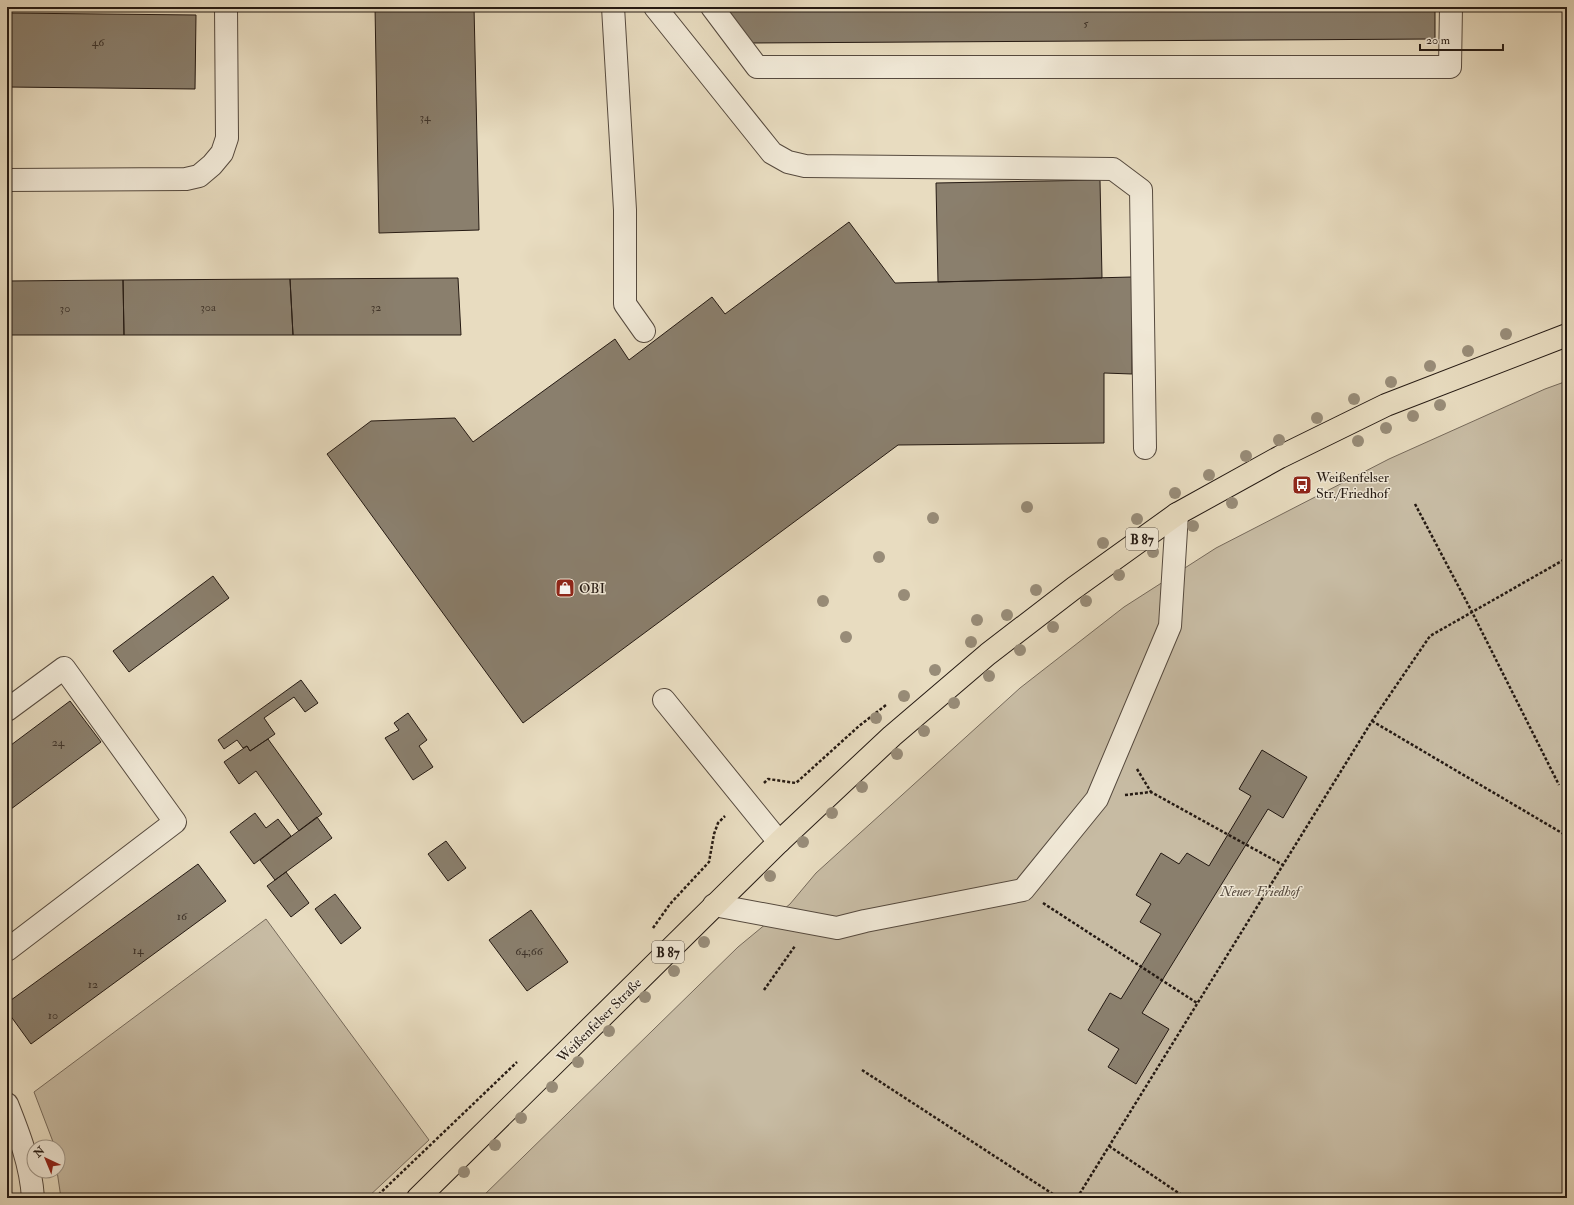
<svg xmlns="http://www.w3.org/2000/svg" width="1574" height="1205" viewBox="0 0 1574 1205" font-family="'IM FELL Double Pica',serif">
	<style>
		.green { fill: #c7bba3; stroke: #766a5b }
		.building { fill: #8a7f6d; stroke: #251a13 }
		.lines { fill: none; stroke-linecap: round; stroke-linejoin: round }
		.minor-casing { stroke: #564a3e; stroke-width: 24 }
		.major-casing { stroke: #251a13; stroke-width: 24 }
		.path { stroke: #251a13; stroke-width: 2.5; stroke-dasharray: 3 2; stroke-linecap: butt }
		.minor { stroke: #f0e8d6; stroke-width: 22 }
		.major { stroke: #e8dcc0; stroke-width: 22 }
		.tree { fill: #988c78 }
		.labels { text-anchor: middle; stroke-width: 3; stroke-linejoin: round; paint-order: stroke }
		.number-label { font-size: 12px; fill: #3e332a }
		.shield { fill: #f0e8d6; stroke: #62584e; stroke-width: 1 }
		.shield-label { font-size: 13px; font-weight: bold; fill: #251a13 }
		.poi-label { font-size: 14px; fill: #251a13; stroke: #f0e8d6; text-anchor: start }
		.park-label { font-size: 14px; font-style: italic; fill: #564a3e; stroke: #f0e8d6 }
		.street-label { font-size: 14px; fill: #251a13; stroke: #f0e8d6 }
	</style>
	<rect width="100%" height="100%" fill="#e8dcc0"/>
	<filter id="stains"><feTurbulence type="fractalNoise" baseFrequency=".005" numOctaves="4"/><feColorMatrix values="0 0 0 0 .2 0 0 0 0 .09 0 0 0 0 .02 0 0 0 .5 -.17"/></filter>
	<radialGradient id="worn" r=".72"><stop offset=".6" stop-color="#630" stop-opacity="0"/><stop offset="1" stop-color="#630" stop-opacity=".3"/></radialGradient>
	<path class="green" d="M1567,381V1198H481L738,947L790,904L816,873L1020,688L1124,607L1216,548L1389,459L1545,389Z
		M266,919L429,1140L367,1198H61L57,1171L58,1147H55L34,1092Z"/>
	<path class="building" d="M375,7H474L479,230L379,233Z
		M726,7H1435V39L752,43Z
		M7,13L196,15L195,89L7,87Z
		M1100,180L1102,278L938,282L936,183Z
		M849,222L895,283L1132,277V374L1104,373V443L898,445L523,723L327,454L371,421L455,418L473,442L615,339L629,360L712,297L725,314Z
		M458,278L461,335H293L290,279Z
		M290,279L293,335H124L123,280Z
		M123,280L124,335H7V281Z
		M213,576L229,598L129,672L113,651Z
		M301,680L318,703L305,712L294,697L264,718L275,734L250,751L247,746L243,748L237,740L224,749L218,740Z
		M70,701L101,742L7,812V748Z
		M408,713L427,740L419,746L433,767L413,780L385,738L399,730L394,723Z
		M268,739L322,814L299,831L256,771L239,784L224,762L247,746L250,751Z
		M1262,750L1307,777L1283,818L1268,809L1142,1013L1169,1029L1136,1084L1108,1067L1119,1049L1088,1030L1110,993L1121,999L1161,934L1140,922L1151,904L1136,895L1161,853L1179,864L1187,853L1209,866L1251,796L1239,789Z
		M255,813L266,828L278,819L291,836L254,864L230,832Z
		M317,817L332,838L275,880L260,860Z
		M446,841L466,868L448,881L428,854Z
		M198,864L226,901L31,1044L7,1011V1003Z
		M286,872L309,903L291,917L267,886Z
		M335,894L361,928L341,944L315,909Z
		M531,910L568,962L527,991L489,940Z"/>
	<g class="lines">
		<g class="minor-casing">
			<path id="minor" d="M613,7L625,210V304L644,331
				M655,7L772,153L788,162L805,166L1113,169L1141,190L1145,448
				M712,7L757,67H1450L1451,7
				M7,180L186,179L199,176L212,165L222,153L227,138L226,7
				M664,700L779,842
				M7,710L64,668L175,822L7,950
				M714,905L837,928L865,921L1023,890L1097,799L1170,626L1177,514
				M7,1104C19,1134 31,1165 33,1198"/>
		</g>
		<g class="major-casing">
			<path id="major" d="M418,1198L779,842L892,736L988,654L1074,588L1177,514L1280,457L1386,405L1567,335"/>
		</g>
		<path class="path" d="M1415,504L1472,612L1559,785
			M1372,721L1567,836
			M1137,769L1151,792
			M764,783L768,779L796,783L859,726L886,705
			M1125,795L1151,792L1283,865
			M1043,903L1197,1003
			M653,928L670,904L709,862L714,834L718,823L725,816
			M764,990L795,946
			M862,1070L1059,1198
			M1109,1146L1186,1198
			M375,1198L517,1062
			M1077,1198L1372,721L1430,636L1567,558
			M1561,1198L1567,1188"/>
		<use href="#minor" class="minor"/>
		<use href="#major" class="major"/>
	</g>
	<g class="tree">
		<circle cx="1506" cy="334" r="6"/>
		<circle cx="1468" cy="351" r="6"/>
		<circle cx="1430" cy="366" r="6"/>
		<circle cx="1391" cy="382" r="6"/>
		<circle cx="1354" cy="399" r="6"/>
		<circle cx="1440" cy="405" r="6"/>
		<circle cx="1413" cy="416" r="6"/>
		<circle cx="1317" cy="418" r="6"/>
		<circle cx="1386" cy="428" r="6"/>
		<circle cx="1279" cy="440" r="6"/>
		<circle cx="1358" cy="441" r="6"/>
		<circle cx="1246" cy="456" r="6"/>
		<circle cx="1209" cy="475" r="6"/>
		<circle cx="1175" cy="493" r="6"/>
		<circle cx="1232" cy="503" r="6"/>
		<circle cx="1027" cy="507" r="6"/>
		<circle cx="933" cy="518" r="6"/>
		<circle cx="1137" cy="519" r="6"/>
		<circle cx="1193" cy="526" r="6"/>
		<circle cx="1103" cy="543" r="6"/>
		<circle cx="1153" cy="552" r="6"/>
		<circle cx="879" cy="557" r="6"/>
		<circle cx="1119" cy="575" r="6"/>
		<circle cx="1036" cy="590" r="6"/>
		<circle cx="904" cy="595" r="6"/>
		<circle cx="823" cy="601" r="6"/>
		<circle cx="1086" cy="601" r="6"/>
		<circle cx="1007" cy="615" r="6"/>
		<circle cx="977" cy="620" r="6"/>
		<circle cx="1053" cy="627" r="6"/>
		<circle cx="846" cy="637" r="6"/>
		<circle cx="971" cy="642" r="6"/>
		<circle cx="1020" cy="650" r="6"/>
		<circle cx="935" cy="670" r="6"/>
		<circle cx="989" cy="676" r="6"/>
		<circle cx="904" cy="696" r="6"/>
		<circle cx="954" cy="703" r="6"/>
		<circle cx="876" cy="718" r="6"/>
		<circle cx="924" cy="731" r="6"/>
		<circle cx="897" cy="754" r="6"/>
		<circle cx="862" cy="787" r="6"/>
		<circle cx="832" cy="813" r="6"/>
		<circle cx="803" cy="842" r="6"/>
		<circle cx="770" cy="876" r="6"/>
		<circle cx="704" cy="942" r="6"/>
		<circle cx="674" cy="971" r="6"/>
		<circle cx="645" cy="997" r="6"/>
		<circle cx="609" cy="1031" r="6"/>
		<circle cx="578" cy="1062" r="6"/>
		<circle cx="552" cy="1087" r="6"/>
		<circle cx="521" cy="1118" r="6"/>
		<circle cx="495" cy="1145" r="6"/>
		<circle cx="464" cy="1172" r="6"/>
	</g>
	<defs>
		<g id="bus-square" transform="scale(1)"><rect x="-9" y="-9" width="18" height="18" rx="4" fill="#8f2418" stroke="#f0e8d6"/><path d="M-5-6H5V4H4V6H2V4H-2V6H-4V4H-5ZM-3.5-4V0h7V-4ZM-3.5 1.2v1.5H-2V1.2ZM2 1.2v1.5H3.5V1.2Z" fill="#fff"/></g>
		<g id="shop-square" transform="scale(1)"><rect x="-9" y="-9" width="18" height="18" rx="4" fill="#8f2418" stroke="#f0e8d6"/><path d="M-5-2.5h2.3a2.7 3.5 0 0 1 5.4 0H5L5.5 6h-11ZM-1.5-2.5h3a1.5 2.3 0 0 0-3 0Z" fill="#fff"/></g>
	</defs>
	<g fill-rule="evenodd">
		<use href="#bus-square" x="1302" y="485"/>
		<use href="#shop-square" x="565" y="588"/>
	</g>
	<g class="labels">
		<g class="number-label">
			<text x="1086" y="27">5</text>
			<text x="98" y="46">46</text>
			<text x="425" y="121">34</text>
			<text x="208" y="311">30a</text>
			<text x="376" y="311">32</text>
			<text x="65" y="312">30</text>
			<text x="58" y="746">24</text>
			<text x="182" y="920">16</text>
			<text x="138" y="954">14</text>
			<text x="529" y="955">64;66</text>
			<text x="93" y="988">12</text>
			<text x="53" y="1019">10</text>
		</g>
		<g class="shield">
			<rect x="1126" y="528" width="32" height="22" rx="3"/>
			<rect x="652" y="941" width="32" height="22" rx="3"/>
		</g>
		<g class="shield-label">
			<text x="1142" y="544">B 87</text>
			<text x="668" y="957">B 87</text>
		</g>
		<g class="poi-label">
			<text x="1316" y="482">Weißenfelser<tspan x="1316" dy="16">Str./Friedhof</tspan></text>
			<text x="579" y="593">OBI</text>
		</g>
		<g class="park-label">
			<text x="1260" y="896">Neuer Friedhof</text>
		</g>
		<g class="street-label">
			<text transform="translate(599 1020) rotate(-45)" y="5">Weißenfelser Straße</text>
		</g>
	</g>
	<rect width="1574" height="1205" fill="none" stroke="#e8dcc0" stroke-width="24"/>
	<rect x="8" y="8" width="1558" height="1189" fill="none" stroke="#251a13" stroke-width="2"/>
	<rect x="12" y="12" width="1550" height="1181" fill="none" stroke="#251a13"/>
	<g transform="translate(46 1159) rotate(316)"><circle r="19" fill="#f0e8d6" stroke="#9f9688"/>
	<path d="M0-3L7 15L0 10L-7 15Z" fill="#8f2418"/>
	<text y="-6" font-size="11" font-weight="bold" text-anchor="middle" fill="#251a13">N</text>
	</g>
	<path d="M1420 44v6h83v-6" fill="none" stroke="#251a13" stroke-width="2"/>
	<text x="1426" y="44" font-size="12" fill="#251a13" stroke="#f0e8d6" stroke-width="3" paint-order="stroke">20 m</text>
	<rect width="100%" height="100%" filter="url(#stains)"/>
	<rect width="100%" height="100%" fill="url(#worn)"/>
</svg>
